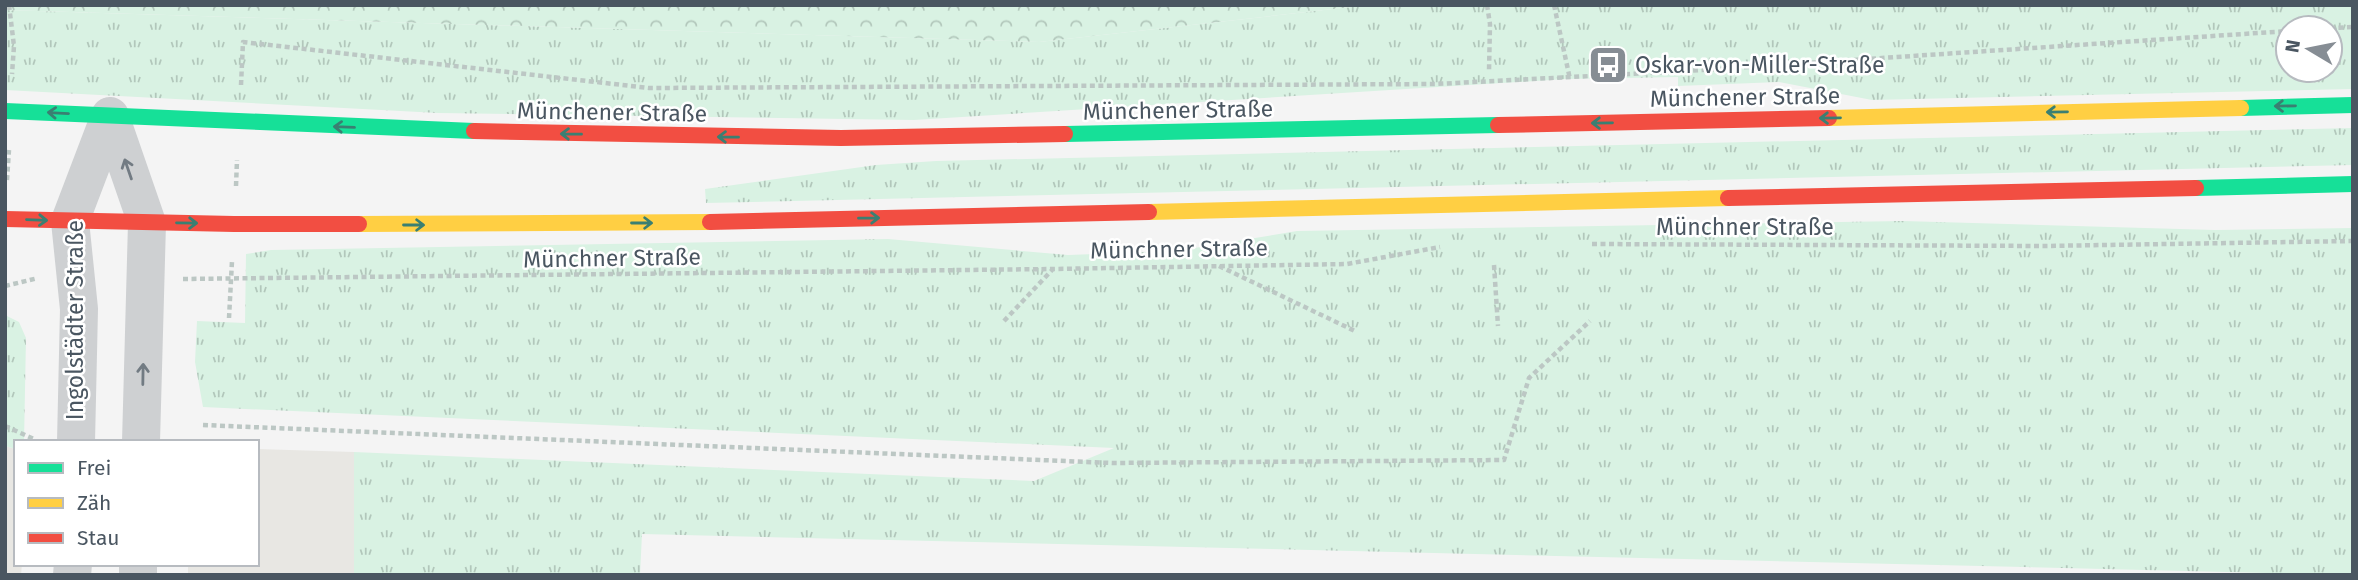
<svg xmlns="http://www.w3.org/2000/svg" width="2358" height="580" viewBox="0 0 2358 580" font-family="'Fira Sans',sans-serif">
	<style>
		.commercial { fill: #e8e7e3 }
		.grass { fill: url(#grass-tufts); fill-rule: evenodd }
		.forest { fill: url(#forest-crowns) }
		.lines { fill: none; stroke-linecap: round; stroke-linejoin: round }
		.path { stroke: #bcc7c4; stroke-width: 4.5; stroke-dasharray: 5 3.5; stroke-linecap: butt }
		.street { stroke: #ced0d2; stroke-width: 38 }
		.fast { stroke: #16e098; stroke-width: 16 }
		.slow { stroke: #ffcf43; stroke-width: 16 }
		.jam { stroke: #f24e42; stroke-width: 16 }
		.oneway { stroke: #3a7f72 }
		.oneway2 { stroke: #727b83 }
		.labels { text-anchor: middle; stroke-width: 5; stroke-linejoin: round; paint-order: stroke }
		.poi-label { font-size: 23px; fill: #4a5661; stroke: #fff; text-anchor: start }
		.street-label { font-size: 23px; fill: #4a5661; stroke: #fff }
	</style>
	<defs>
		<pattern id="grass-tufts" width="24" height="20" patternUnits="userSpaceOnUse" patternTransform="scale(1.75)"><rect width="24" height="20" fill="#d9f2e3"/><path d="M3 7l-1-3M5 7V3M7 7l1-3M15 17l-1-3M17 17v-4M19 17l1-3" fill="none" stroke="#b2c7bb"/></pattern>
		<pattern id="forest-crowns" width="20" height="18" patternUnits="userSpaceOnUse" patternTransform="scale(1.75)"><rect width="20" height="18" fill="#d9f2e3"/><path d="M2 6a3 3 0 1 1 6 0M12 15a3 3 0 1 1 6 0" fill="none" stroke="#b2c7bb"/></pattern>
	</defs>
	<rect width="100%" height="100%" fill="#f4f4f4"/>
	<path class="commercial" d="M5,446L16,449V564H22L21,575H5Z
		M257,449L354,452V575H188V564H257Z"/>
	<path class="grass" d="M1369,5H2353V89L1872,100L1779,82L1678,86V77L1566,79L914,120L438,113L5,90V10L1039,42ZM2288,28H2330V70H2288Z
		M2353,128V165L706,203L705,189L876,165L936,161Z
		M1903,221L2215,230L2353,228V575L642,534L640,575H354V452L1034,481L1114,448L203,407L195,362L197,321L245,323L246,254L271,250L888,239L1068,255L1176,251L1297,231Z
		M5,315L19,322L26,338L24,442H16V449L5,446Z"/>
	<path class="forest" d="M5,5H1369L1039,42L5,10Z"/>
	<g class="lines">
		<path class="path" d="M9,5L14,46L12,74
			M1487,5L1490,24L1489,71
			M1554,5L1570,79
			M2330,28L2353,27
			M241,85L243,42L649,88L1435,84L1687,71L2288,31
			M7,180L9,150
			M236,186L237,160
			M1592,244L2044,246L2353,241
			M1494,265L1498,326
			M1219,266L1357,332
			M183,279L1053,269L1347,264L1440,247
			M5,286L38,278
			M229,318L232,261
			M1004,321L1053,269
			M203,425L1112,463L1504,460L1529,378L1590,321
			M5,426L36,440"/>
		<path class="street" d="M110,116L147,223L141,442
			M76,442L79,309L70,221L110,116
			M72,575L73,564
			M138,575V564"/>
		<path class="fast" d="M2241,108L2353,105
			M5,111L474,131
			M1065,134L1498,125
			M2196,188L2353,184"/>
		<path class="slow" d="M1829,118L2241,108
			M1149,212L1728,198
			M359,224L710,222"/>
		<path class="jam" d="M1498,125L1829,118
			M474,131L841,138L1065,134
			M1728,198L2196,188
			M5,219L234,224H359
			M710,222L1149,212"/>
	</g>
	<defs><path id="oneway-shaft" d="M-6 0H5M1.5-3L5.5 0L1.5 3" fill="none" stroke-width="1.6" stroke-linecap="round" stroke-linejoin="round" transform="scale(1.75)"/></defs>
	<g class="oneway">
		<use href="#oneway-shaft" transform="translate(2285 106) rotate(179)"/>
		<use href="#oneway-shaft" transform="translate(2057 112) rotate(179)"/>
		<use href="#oneway-shaft" transform="translate(58 113) rotate(-177)"/>
		<use href="#oneway-shaft" transform="translate(1830 118) rotate(179)"/>
		<use href="#oneway-shaft" transform="translate(1602 123) rotate(179)"/>
		<use href="#oneway-shaft" transform="translate(344 127) rotate(-178)"/>
		<use href="#oneway-shaft" transform="translate(571 134) rotate(-179)"/>
		<use href="#oneway-shaft" transform="translate(728 137) rotate(-179)"/>
		<use href="#oneway-shaft" transform="translate(869 218) rotate(-1)"/>
		<use href="#oneway-shaft" transform="translate(37 220) rotate(2)"/>
		<use href="#oneway-shaft" transform="translate(187 223) rotate(1)"/>
		<use href="#oneway-shaft" transform="translate(642 223)"/>
		<use href="#oneway-shaft" transform="translate(414 225)"/>
	</g>
	<g class="oneway2">
		<use href="#oneway-shaft" transform="translate(128 169) rotate(-109)"/>
		<use href="#oneway-shaft" transform="translate(143 374) rotate(-89)"/>
	</g>
	<defs>
		<g id="bus-square" transform="scale(2.0125)"><rect x="-9" y="-9" width="18" height="18" rx="4" fill="#868d94" stroke="#fff"/><path d="M-5-6H5V4H4V6H2V4H-2V6H-4V4H-5ZM-3.5-4V0h7V-4ZM-3.5 1.2v1.5H-2V1.2ZM2 1.2v1.5H3.5V1.2Z" fill="#fff"/></g>
	</defs>
	<g fill-rule="evenodd">
		<use href="#bus-square" x="1608" y="65"/>
	</g>
	<g class="labels">
		<g class="poi-label">
			<text x="1635" y="73">Oskar-von-Miller-Straße</text>
		</g>
		<g class="street-label">
			<text transform="translate(1745 97) rotate(-1)" y="8">Münchener Straße</text>
			<text transform="translate(1178 110) rotate(-1)" y="8">Münchener Straße</text>
			<text transform="translate(612 112) rotate(1)" y="8">Münchener Straße</text>
			<text x="1745" y="235">Münchner Straße</text>
			<text transform="translate(1179 249) rotate(-1)" y="8">Münchner Straße</text>
			<text transform="translate(612 258) rotate(-1)" y="8">Münchner Straße</text>
			<text transform="translate(75 320) rotate(-90)" y="8">Ingolstädter Straße</text>
		</g>
	</g>
	<rect width="2358" height="580" fill="none" stroke="#4a5661" stroke-width="14"/>
	<rect x="14" y="440" width="245" height="126" fill="#ffffff" stroke="#b7bbc0" stroke-width="2"/>
	<rect x="28" y="463" width="35" height="10" fill="#16e098" stroke="#b7bbc0" stroke-width="2"/>
	<text x="77" y="475" font-size="21" fill="#4a5661">Frei</text>
	<rect x="28" y="498" width="35" height="10" fill="#ffcf43" stroke="#b7bbc0" stroke-width="2"/>
	<text x="77" y="510" font-size="21" fill="#4a5661">Zäh</text>
	<rect x="28" y="533" width="35" height="10" fill="#f24e42" stroke="#b7bbc0" stroke-width="2"/>
	<text x="77" y="545" font-size="21" fill="#4a5661">Stau</text>
	<g transform="translate(2309 49) rotate(280)"><circle r="33" fill="#ffffff" stroke="#b7bbc0" stroke-width="2"/>
	<path d="M0-5L12 26L0 18L-12 26Z" fill="#868d94"/>
	<text y="-10" font-size="19" font-weight="bold" text-anchor="middle" fill="#4a5661">N</text>
	</g>
</svg>
